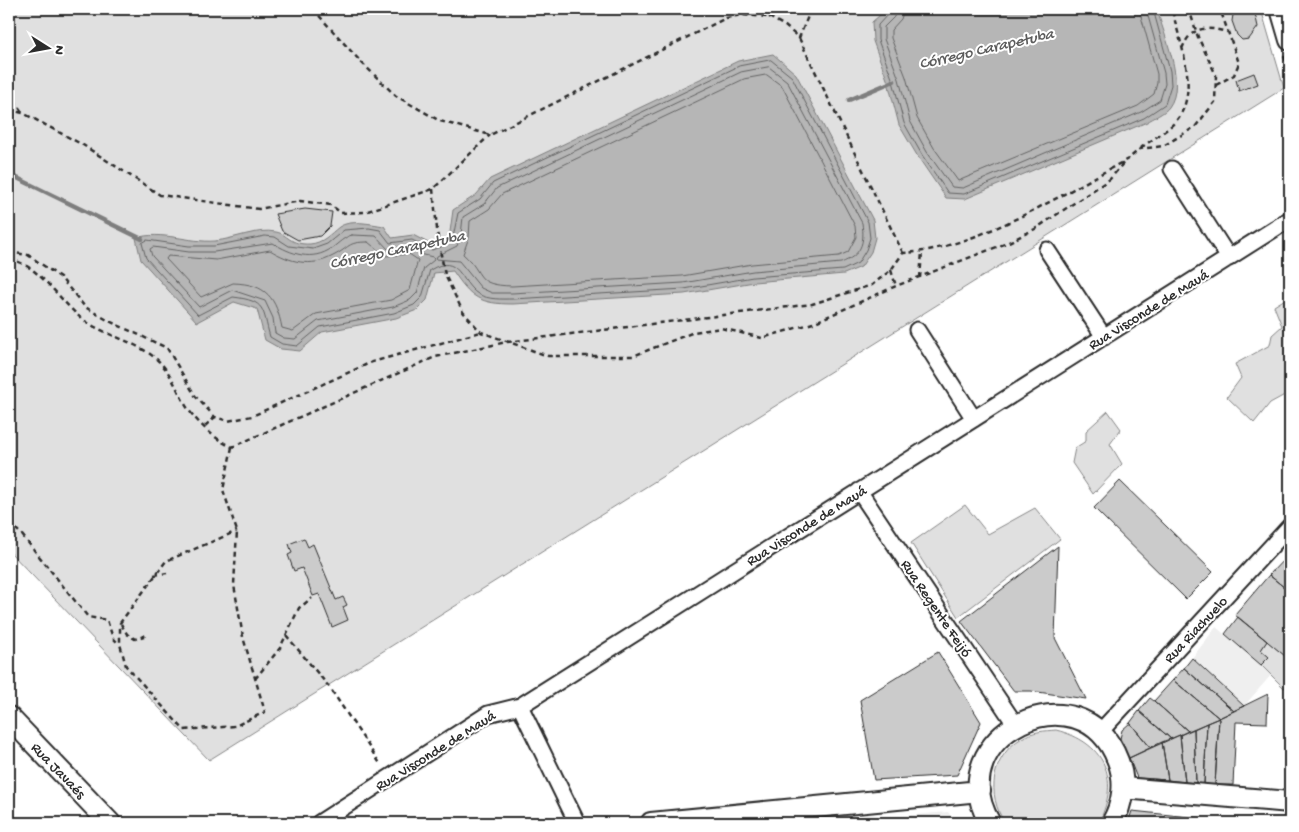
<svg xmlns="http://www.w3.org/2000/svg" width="1299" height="832" viewBox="0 0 1299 832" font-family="'Gochi Hand',sans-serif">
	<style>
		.built { fill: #efefef }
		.green { fill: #e0e0e0; stroke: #868686 }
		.water { fill: #b6b6b6; stroke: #7e7e7e }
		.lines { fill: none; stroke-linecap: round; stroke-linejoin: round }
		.shore { stroke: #636363; stroke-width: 1 }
		.stream { stroke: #7e7e7e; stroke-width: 4.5 }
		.building { fill: #cbcbcb; stroke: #2b2b2b }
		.minor-casing { stroke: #2b2b2b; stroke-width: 19 }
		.tertiary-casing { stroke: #2b2b2b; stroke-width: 24 }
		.path { stroke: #2b2b2b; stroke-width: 2.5; stroke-dasharray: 5 4; stroke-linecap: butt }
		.minor { stroke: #fff; stroke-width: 15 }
		.tertiary { stroke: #fff; stroke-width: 20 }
		.labels { text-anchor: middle; stroke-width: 4; stroke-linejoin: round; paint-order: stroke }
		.street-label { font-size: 15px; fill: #2b2b2b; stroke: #fff }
		.water-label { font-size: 16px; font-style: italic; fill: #5c5c5c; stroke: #fff }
	</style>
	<rect width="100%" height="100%" fill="#fff"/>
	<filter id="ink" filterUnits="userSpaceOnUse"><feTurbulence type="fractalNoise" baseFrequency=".02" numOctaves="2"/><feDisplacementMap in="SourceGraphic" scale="10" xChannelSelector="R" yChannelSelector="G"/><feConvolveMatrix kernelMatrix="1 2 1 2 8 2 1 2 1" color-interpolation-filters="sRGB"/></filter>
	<g filter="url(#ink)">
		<path class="built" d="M1216,627L1272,674L1244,706L1192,658Z
			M948,812L956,823H867L866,819Z"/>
		<path class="green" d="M9,9H1261L1284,88L209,760L9,551Z
			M1290,296V392L1270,403L1254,423L1227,397L1241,378L1235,364L1270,345L1272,335L1282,326L1274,306Z
			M1108,411L1121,429L1110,444L1122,464L1093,494L1072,463L1075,448L1086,441V431Z
			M965,505L988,534L1035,508L1060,539L958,617L911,543Z
			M1267,641L1290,660V685L1284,688L1261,665L1269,657L1261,650Z
			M1056,730C1104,742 1121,778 1099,822L1005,823C986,795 991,756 1022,738C1033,731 1045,731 1056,730Z"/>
		<path class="water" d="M887,9H1157C1163,34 1187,83 1169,107C1165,113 1153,118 1147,122L965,199L946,198L918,157L899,125L888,82L873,41L872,22Z
			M773,54L796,74L873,220L875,238L871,252L861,267L844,274L754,282L684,294L513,304C480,304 471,298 453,271L434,273L427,300L417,310L396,318L322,332L300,351L281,349L265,340L257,309L234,302L197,322L141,260L136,238C161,230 189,243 215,241C235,239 257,228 276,232C288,234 289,245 310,244C323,243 330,234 339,227C350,219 371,224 384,226L392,238L413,235L432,245L449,239L453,210L476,195L490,179L738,61Z"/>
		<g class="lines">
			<path class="shore" d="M890,9L888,14L878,25V40L893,81L904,123L922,155L948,193L964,194L1144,118L1165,104L1171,85L1170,71L1153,9
				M896,9L894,17L884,27V39L899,79L910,121L927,152L952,187L963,188L1141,112L1160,100L1165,84L1164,73L1146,9
				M904,9L901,19L891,30V38L906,77L917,118L934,148L958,181L1138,106L1154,94L1157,83V74L1139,9
				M771,60L792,77L868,222L870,238L866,250L858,263L843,270L753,277L684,289L513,299C501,299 489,300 478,294C460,283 460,252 430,270L422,297L414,305L394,313L320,327L297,346L282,344L270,337C262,309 267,301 233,297L198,315L146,258L142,243L147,240L189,246H214L265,236L275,237L289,246L313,249L327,244L344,230L369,228L380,230L390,243L412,240L432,250L452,242L458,213L480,199L493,183L739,66Z
				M769,67L787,81L862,223C865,244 861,255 841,263L753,271L683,283L512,293H492L481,288L459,261L436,259L437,256L457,246L461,235L463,217L484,204L497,188L741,72Z
				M767,75L782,86L855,226L856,237L848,252L839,256L752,264L682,276L512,286C473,285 486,274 463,254L469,237L470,221L489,209L502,194L744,79Z
				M352,235L376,236L388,249L411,247L424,255L433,257L434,260L424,268L417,293L410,300L393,307L318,321L295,339L284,338L275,333L273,318L265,301L232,290L199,307L152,256L150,249L153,247L189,252H214L273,243C291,254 312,262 332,248C339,243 344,237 352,235Z
				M368,242L385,256L409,254L418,260L410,290L391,300L316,314L293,331L282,328C276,298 267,284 233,283L201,297L166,259L168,256L216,260L270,250C290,262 311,268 333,256C351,247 346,242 368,242Z"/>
			<path class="stream" d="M849,100L894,81
				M9,174L142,239"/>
		</g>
		<path class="building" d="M1234,9H1254L1258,27L1249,39L1242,40L1237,35L1232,21Z
			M1254,73L1258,84L1239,91L1236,80Z
			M305,209L332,212L330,226L320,236L298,240L282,231L275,214Z
			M1120,481L1213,572L1186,599L1094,508Z
			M304,538L308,547L313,544L336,600L343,597L347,605L343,607L348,620L332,627L319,594L313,596L302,568L294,571L288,555L292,553L289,544Z
			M1058,546L1055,638L1086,699L1031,691H1014L961,621Z
			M1286,557L1290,560V592L1269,575Z
			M1269,575L1290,592V660L1235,615Z
			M1238,617L1267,641L1261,650L1269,657L1261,665L1225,634Z
			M938,652L981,722L957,775L874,780L860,700Z
			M1192,658L1244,706L1234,711L1184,668Z
			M1184,668L1234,711L1219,718L1173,680Z
			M1173,680L1219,718L1188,731L1154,701Z
			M1268,694L1267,723L1236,722L1233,785H1215L1219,718Z
			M1150,698L1154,701L1188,731L1171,739L1139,711Z
			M1139,711L1171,739L1151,748L1130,723Z
			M1219,718L1215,785L1204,784L1207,723Z
			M1130,723L1151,748L1129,758L1119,743L1122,730Z
			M1207,723L1204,784L1196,783L1194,729Z
			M1194,729L1196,783L1185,782L1180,735Z
			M1180,735L1185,782L1168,780L1162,742Z
			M1162,742L1168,780L1137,778L1129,758Z
			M1132,811L1199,818L1197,823H1128Z"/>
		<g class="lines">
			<g class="minor-casing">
				<path id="minor" d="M1172,169L1229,258
					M1047,250L1104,337
					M917,330L974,419
					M859,491L1015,724
					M520,706L577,823
					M1099,733L1290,526
					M319,823L488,714L520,706L1290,219"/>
			</g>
			<g class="tertiary-casing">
				<path id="tertiary" d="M1281,9L1290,40
					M9,717L110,823
					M1123,788L1290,802
					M651,823L980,791
					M990,823C938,735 1082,665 1118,761C1126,781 1123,804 1112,823"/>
			</g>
			<path class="path" d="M190,9H222
				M313,9L360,61L396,96L440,121L490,135L726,18L742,15L767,17L798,9
				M769,17L785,26L799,38L811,9
				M799,38L903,253
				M1182,49C1191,26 1206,26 1227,32
				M1284,56L1290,73
				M1216,85L1234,75L1239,63L1220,9
				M9,93L22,112
				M9,110L23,113L83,145L160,195L259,209L300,201L331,205L341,213L365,212L433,189L490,135
				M1141,148C1152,139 1171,129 1179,117C1199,86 1179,41 1172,9
				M433,189L438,239L445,275L463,312L481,332L548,356H633L694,332L721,328L762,338L813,323L896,286L1007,243L1035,229L1110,179L1125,161
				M9,252L28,255L60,277L85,307L109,321L167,348L196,397L215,417L228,421L252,416L372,362L481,332
				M9,260C37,261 63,306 85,321C110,338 145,343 164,367C173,378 178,392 185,404C195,421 214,439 232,447L435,357L507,342L812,304L872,285L891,270L903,253C975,250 1064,193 1128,159L1140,149L1163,146L1195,127L1215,102L1216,75L1198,37L1189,9
				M891,270L896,286
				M920,278L922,252
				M205,426L215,417
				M232,447L223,490L237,531L234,585L243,637L265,712L235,726L184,730L126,666L120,644V623L166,561L237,531
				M9,522L22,535L88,617L107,620L113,638L119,644
				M154,575L167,573
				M121,624L127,634L135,639L147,635
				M286,635L330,688L381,765
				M255,679L280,648L299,608L312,598"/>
			<use href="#minor" class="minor"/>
			<use href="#tertiary" class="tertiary"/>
		</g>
	</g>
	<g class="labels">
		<g class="street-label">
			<text transform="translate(1148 309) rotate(-32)" y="5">Rua Visconde de Mauá</text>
			<text transform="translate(806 525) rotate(-32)" y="5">Rua Visconde de Mauá</text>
			<text transform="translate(937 608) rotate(56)" y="5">Rua Regente Feijó</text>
			<text transform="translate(1195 629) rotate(-47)" y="5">Rua Riachuelo</text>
			<text transform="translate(435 750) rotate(-32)" y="5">Rua Visconde de Mauá</text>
			<text transform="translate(59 770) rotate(46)" y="5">Rua Javaés</text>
		</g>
		<g class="water-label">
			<text transform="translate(986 47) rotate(-13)" y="6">Córrego Carapetuba</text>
			<text transform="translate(397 248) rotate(-12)" y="6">Córrego Carapetuba</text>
		</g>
	</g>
	<rect width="1299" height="832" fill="none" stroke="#fff" stroke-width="30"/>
	<rect x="15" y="15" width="1269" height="802" fill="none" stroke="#2b2b2b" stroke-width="2" filter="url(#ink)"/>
	<g transform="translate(48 48) rotate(101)" stroke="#ffffff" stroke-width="4" paint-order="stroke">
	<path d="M0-4L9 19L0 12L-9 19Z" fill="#2b2b2b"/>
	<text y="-8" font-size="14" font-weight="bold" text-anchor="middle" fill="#2b2b2b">N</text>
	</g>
</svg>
